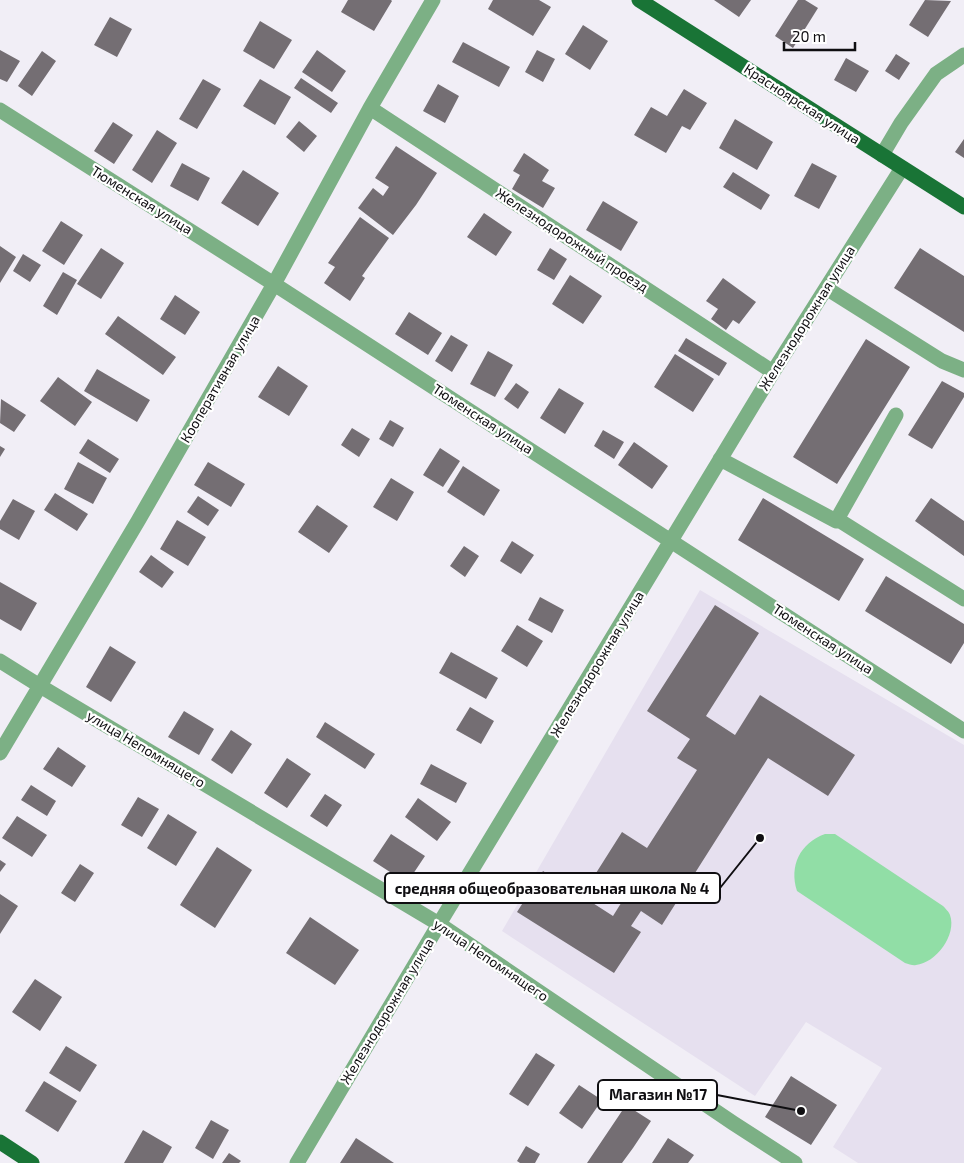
<svg xmlns="http://www.w3.org/2000/svg" width="964" height="1163" viewBox="0 0 964 1163" font-family="'Exo 2',sans-serif">
	<style>
		.built { fill: #e6e0ef }
		.green { fill: #91dea6 }
		.building { fill: #746e73 }
		.lines { fill: none; stroke-linecap: round; stroke-linejoin: round }
		.minor { stroke: #7cb085; stroke-width: 15 }
		.major { stroke: #197436; stroke-width: 15 }
		.labels { text-anchor: middle; stroke-width: 4.5; stroke-linejoin: round; paint-order: stroke }
		.street-label { font-size: 14px; fill: #0f0e11; stroke: #fff }
		.leader { fill: none; stroke: #0f0e11; stroke-width: 2 }
		.callout-dot { fill: #0f0e11; stroke: #fff; stroke-width: 2 }
		.callout { fill: #fff; stroke: #0f0e11; stroke-width: 2 }
		.callout-label { font-size: 15px; text-anchor: middle; font-weight: bold; fill: #0f0e11 }
	</style>
	<rect width="100%" height="100%" fill="#f1eef6"/>
	<path class="built" d="M700,590L964,745V1163H858L833,1147L882,1068L806,1022L755,1096L502,931Z"/>
	<path class="green" d="M825,834H835L943,906C945,908 949,912 950,915C957,935 936,963 916,965C913,966 909,964 905,963L797,891C789,866 800,843 825,834Z"/>
	<path class="building" d="M348,0H391L392,1L374,31L341,12Z
		M493,0H539L551,7L533,36L488,9Z
		M714,0H751L739,17Z
		M798,0H805L818,8L793,48L775,36Z
		M925,0L951,1L928,37L909,25Z
		M110,17L132,29L117,57L94,45Z
		M260,21L292,40L274,69L243,51Z
		M583,25L608,41L590,70L565,54Z
		M463,42L510,67L499,87L452,62Z
		M0,50L20,61L7,82L0,79Z
		M317,50L346,71L332,92L302,72Z
		M537,50L555,59L543,82L525,72Z
		M42,51L56,61L32,96L18,86Z
		M896,54L910,63L899,80L885,71Z
		M846,58L869,71L856,92L834,80Z
		M301,78L338,103L331,113L294,88Z
		M203,79L221,89L197,129L179,119Z
		M260,79L291,97L275,125L243,106Z
		M438,84L459,96L445,123L423,111Z
		M684,89L707,103L690,130L682,126L666,153L634,135L651,107L667,116Z
		M735,119L773,142L757,170L719,148Z
		M299,121L317,136L304,152L286,137Z
		M113,122L133,135L114,164L94,151Z
		M157,130L177,143L152,183L132,170Z
		M964,139V158L955,152Z
		M396,146L437,173L416,205L393,235L358,208L373,188L383,196L389,187L375,178Z
		M524,153L549,170L542,181L555,188L543,208L512,189L520,175L513,171Z
		M182,163L210,178L198,201L170,186Z
		M812,163L837,176L819,209L794,196Z
		M243,170L279,193L258,226L221,203Z
		M733,172L770,195L761,210L723,187Z
		M603,201L638,222L621,251L586,230Z
		M484,213L512,232L496,256L467,237Z
		M360,217L389,238L362,276L365,278L350,301L324,283L335,267L328,263Z
		M61,221L83,235L64,265L42,251Z
		M0,246L16,257L0,283Z
		M101,248L124,263L101,299L77,284Z
		M550,248L567,259L554,280L537,270Z
		M920,248L964,276V332L894,288Z
		M23,254L41,265L30,282L13,271Z
		M63,272L77,280L57,315L43,306Z
		M570,275L602,296L583,324L552,304Z
		M723,278L756,302L739,324L733,320L726,330L711,319L718,309L706,301Z
		M175,295L200,312L185,335L160,319Z
		M409,312L442,333L428,355L395,334Z
		M118,316L176,357L163,375L105,334Z
		M451,335L468,345L452,372L435,361Z
		M686,338L727,363L719,376L678,351Z
		M866,339L910,367L837,484L793,457Z
		M488,351L513,365L495,397L470,384Z
		M675,354L714,379L693,412L654,387Z
		M278,366L308,386L289,416L258,397Z
		M97,369L150,400L137,422L84,391Z
		M58,377L92,402L75,426L40,401Z
		M942,381L964,393V397L932,449L908,435Z
		M516,383L529,392L518,409L504,399Z
		M559,388L584,403L565,434L540,418Z
		M1,399L26,415L14,432L0,423Z
		M390,420L404,428L393,447L379,439Z
		M352,428L370,439L359,457L341,445Z
		M603,430L624,442L614,459L594,446Z
		M88,439L119,459L110,473L79,453Z
		M634,442L668,466L652,489L618,465Z
		M0,446L5,449L0,457Z
		M440,448L460,461L443,487L423,475Z
		M78,462L107,478L93,504L64,489Z
		M208,462L245,484L231,507L194,485Z
		M463,466L500,490L484,516L447,492Z
		M391,478L414,492L397,521L373,507Z
		M55,493L88,514L77,531L44,510Z
		M198,496L219,510L208,526L187,512Z
		M763,498L864,559L839,601L738,540Z
		M931,498L964,521V556L915,521Z
		M13,499L35,511L19,540L0,529V521Z
		M317,505L348,526L329,553L298,532Z
		M177,520L206,537L188,566L160,549Z
		M512,541L534,555L521,574L500,561Z
		M464,546L479,556L465,577L450,566Z
		M151,555L174,572L162,588L139,572Z
		M886,576L964,624V643L951,664L865,611Z
		M0,582L37,603L21,631L0,619Z
		M540,597L564,610L552,633L528,620Z
		M715,605L759,633L706,716L735,735L760,695L855,755L828,796L768,758L662,925L641,911L631,926L641,932L614,973L517,912L543,871L613,916L623,900L591,881L622,832L647,848L697,770L677,758L690,739L647,711Z
		M517,625L543,641L527,667L501,651Z
		M110,646L136,662L111,702L86,687Z
		M451,652L498,678L486,699L439,673Z
		M470,707L494,721L481,744L456,730Z
		M184,711L214,729L199,755L168,737Z
		M325,722L375,754L365,769L316,737Z
		M231,730L252,744L232,774L211,760Z
		M58,747L86,766L72,787L43,769Z
		M287,758L311,774L287,808L264,793Z
		M431,764L467,783L456,803L420,784Z
		M31,785L56,801L47,816L21,800Z
		M325,794L342,805L327,827L310,816Z
		M138,797L159,809L142,837L121,825Z
		M418,798L451,822L437,841L405,817Z
		M168,814L197,832L176,866L147,848Z
		M17,816L47,835L32,857L2,838Z
		M391,834L425,856L407,883L373,861Z
		M217,847L252,870L215,928L180,905Z
		M0,860L6,864L0,872Z
		M80,864L94,873L75,902L61,893Z
		M0,894L18,906L0,934Z
		M310,917L359,950L335,985L286,953Z
		M35,979L62,997L40,1031L12,1012Z
		M66,1046L97,1065L80,1092L49,1073Z
		M536,1053L555,1065L528,1106L509,1094Z
		M791,1076L837,1105L811,1145L765,1117Z
		M44,1081L77,1101L58,1132L25,1111Z
		M579,1085L602,1100L582,1129L559,1113Z
		M626,1105L651,1121L633,1148L622,1163H587Z
		M211,1120L229,1130L213,1159L195,1148Z
		M143,1130L172,1147L163,1163H124Z
		M356,1138L394,1163H340Z
		M668,1138L694,1155L688,1163H652Z
		M526,1146L540,1154L535,1163H520L517,1161Z
		M229,1153L241,1161L239,1163H222Z"/>
	<g class="lines">
		<path class="minor" d="M370,108L773,372
			M0,110L274,284L964,731
			M882,155L901,123L936,74L964,55
			M826,288L942,361L964,370
			M720,459L836,521L896,415
			M837,519L964,599
			M0,661L40,686L439,924L733,1123L795,1163
			M0,753L138,521L274,284L370,108L433,0
			M297,1163L439,924L773,372L902,168"/>
		<path class="major" d="M639,0L964,207
			M0,1142L32,1163"/>
	</g>
	<g class="labels">
		<g class="street-label">
			<text transform="translate(802 104) rotate(33)" y="5">Красноярская улица</text>
			<text transform="translate(142 200) rotate(32)" y="5">Тюменская улица</text>
			<text transform="translate(572 240) rotate(33)" y="5">Железнодорожный проезд</text>
			<text transform="translate(807 318) rotate(-58)" y="5">Железнодорожная улица</text>
			<text transform="translate(220 379) rotate(-60)" y="5">Кооперативная улица</text>
			<text transform="translate(483 419) rotate(33)" y="5">Тюменская улица</text>
			<text transform="translate(823 639) rotate(33)" y="5">Тюменская улица</text>
			<text transform="translate(597 664) rotate(-59)" y="5">Железнодорожная улица</text>
			<text transform="translate(146 749) rotate(31)" y="5">улица Непомнящего</text>
			<text transform="translate(491 960) rotate(34)" y="5">улица Непомнящего</text>
			<text transform="translate(387 1011) rotate(-59)" y="5">Железнодорожная улица</text>
		</g>
	</g>
	<path class="leader" d="M760 838L720 888M801 1111L717 1095"/>
	<g class="callout-dot">
		<circle cx="760" cy="838" r="5"/>
		<circle cx="801" cy="1111" r="5"/>
	</g>
	<g class="callout">
		<rect x="385" y="873" width="335" height="30" rx="5"/>
		<rect x="598" y="1080" width="119" height="30" rx="5"/>
	</g>
	<g class="callout-label">
		<text x="552" y="894">средняя общеобразовательная школа № 4</text>
		<text x="658" y="1100">Магазин №17</text>
	</g>
	<path d="M784 42v8h71v-8" fill="none" stroke="#0f0e11" stroke-width="2.5"/>
	<text x="792" y="42" font-size="15" fill="#0f0e11" stroke="#ffffff" stroke-width="4" paint-order="stroke">20 m</text>
</svg>
